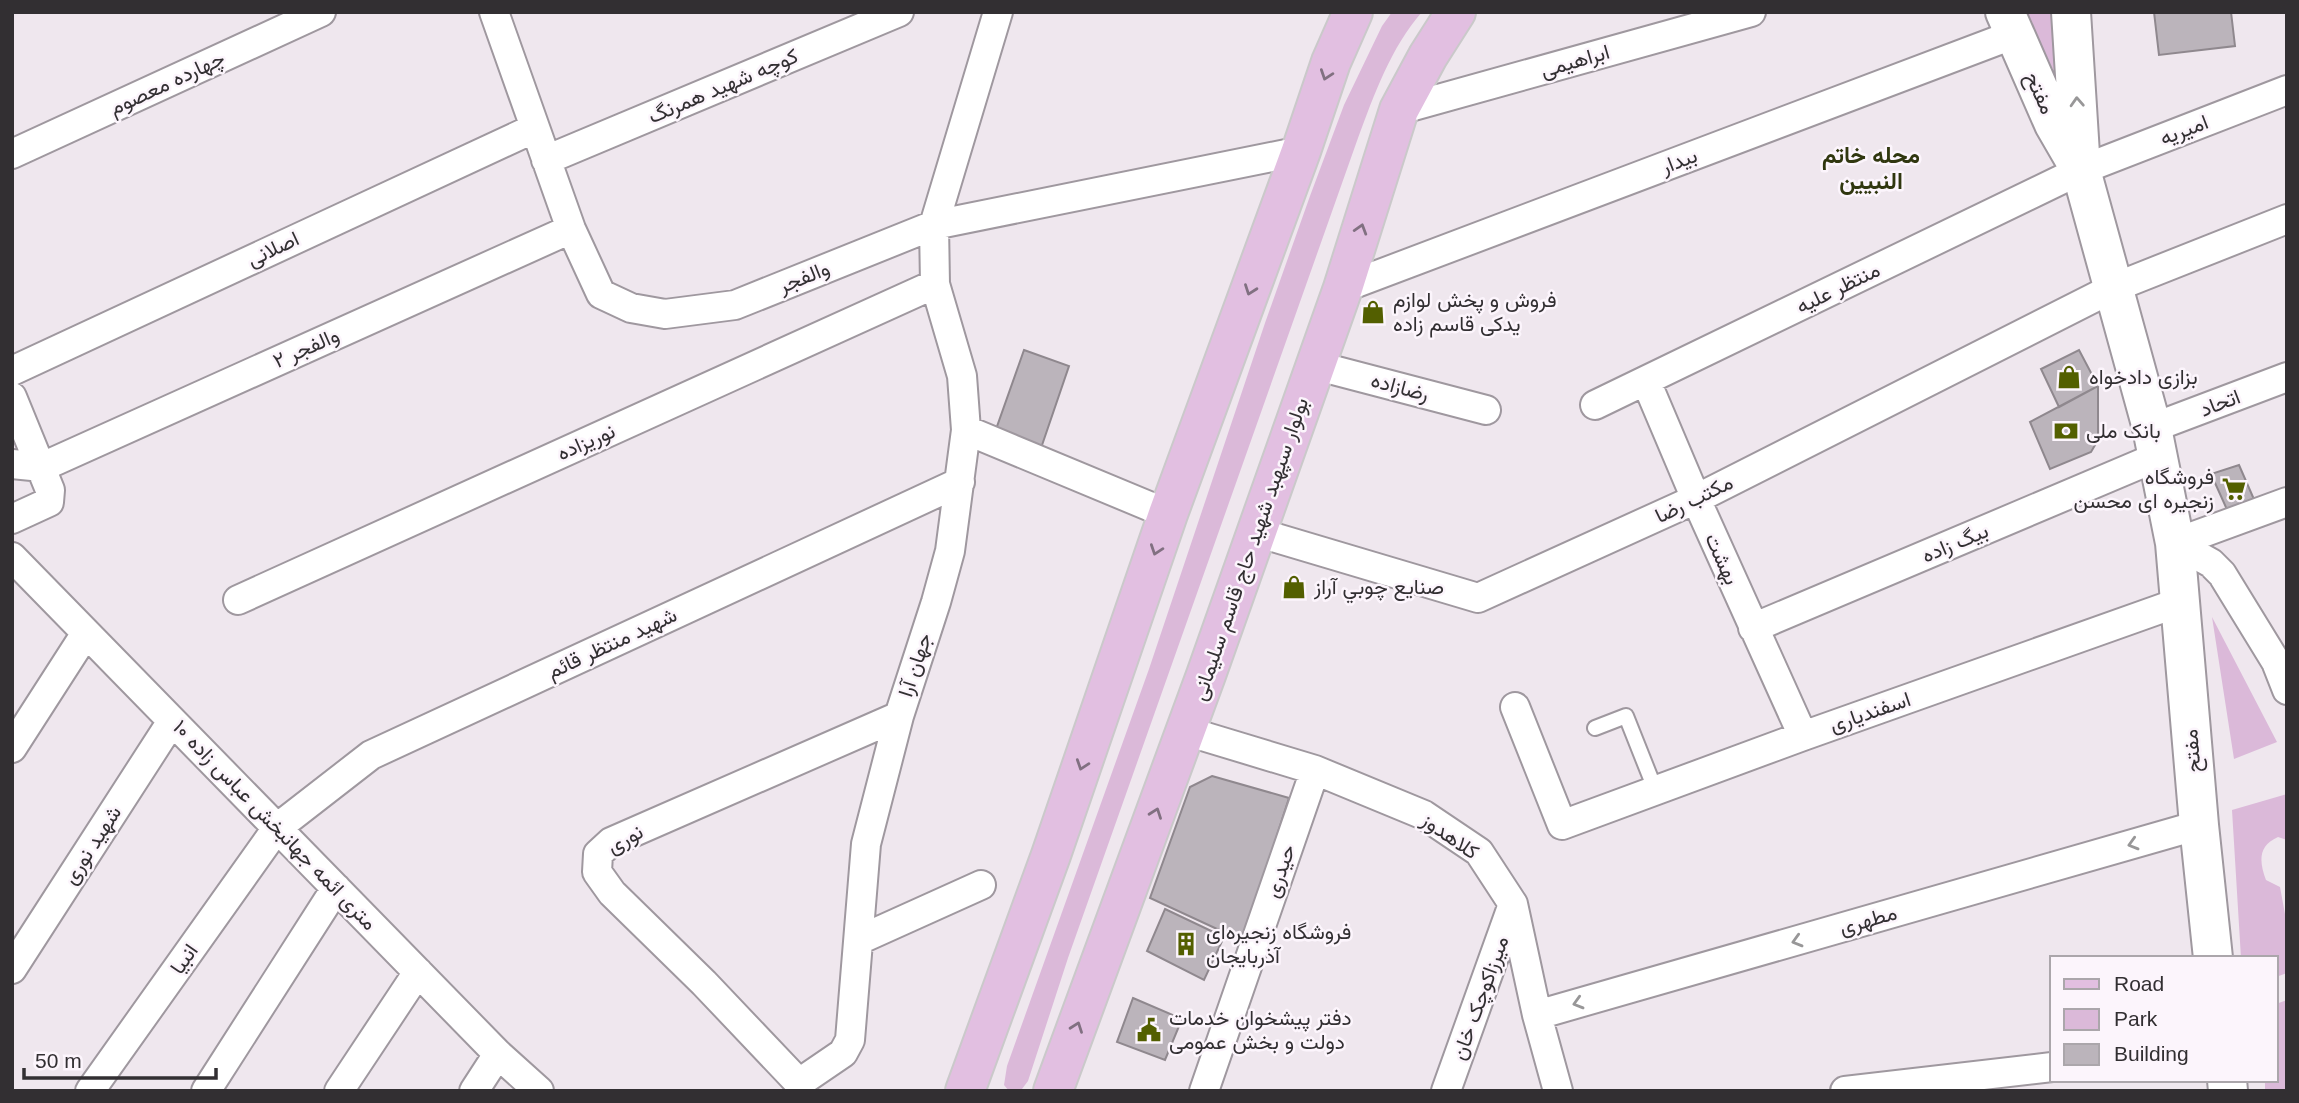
<svg xmlns="http://www.w3.org/2000/svg" width="2299" height="1103" viewBox="0 0 2299 1103" font-family="Helvetica,Vazirmatn,sans-serif">
	<style>
		.green { fill: #dbb9d9 }
		.building { fill: #bbb4bb; stroke: #8f888e; stroke-width: 2 }
		.lines { fill: none; stroke-linecap: round; stroke-linejoin: round }
		.service-casing { stroke: #9f989f; stroke-width: 18 }
		.minor-casing { stroke: #9f989f; stroke-width: 32 }
		.secondary-casing { stroke: #9f989f; stroke-width: 42 }
		.primary-casing { stroke: #cac9ca; stroke-width: 42 }
		.service { stroke: #fff; stroke-width: 14 }
		.minor { stroke: #fff; stroke-width: 28 }
		.secondary { stroke: #fff; stroke-width: 38 }
		.primary { stroke: #e2bfe1; stroke-width: 38 }
		.oneway { stroke: #817081 }
		.oneway2 { stroke: #989798 }
		.labels { text-anchor: middle; stroke-width: 5; stroke-linejoin: round; paint-order: stroke }
		.street-label { font-size: 21px; fill: #322f32; stroke: #fcf5fc }
		.poi-label { font-size: 21px; fill: #322f32; stroke: #fcf5fc; text-anchor: start }
		.neighbourhood-label { font-size: 23px; font-weight: bold; fill: #30370f; stroke: #fcf5fc }
	</style>
	<rect width="100%" height="100%" fill="#efe7ee"/>
	<path class="green" d="M1392,12H1422C1391,47 1374,95 1358,138L1068,958L1028,1081L1022,1089L1009,1091L1004,1085L1007,1066L1149,669L1265,323L1310,196L1344,105L1382,26Z
		M2026,12H2060L2071,108Z
		M2212,617L2277,742L2234,759Z
		M2287,794V840L2278,837C2258,846 2259,861 2266,880L2280,887L2287,925V973L2276,977V958H2241L2232,810Z
		M2287,1000V1091H2265V1080H2276V1004Z"/>
	<path class="building" d="M2154,12H2231L2235,46L2159,55Z
		M1024,350L1069,366L1040,451L994,435Z
		M2079,350L2098,386L2059,407L2041,369Z
		M2098,386V440L2091,452L2050,469L2030,422Z
		M2239,465L2256,504L2229,514L2211,474Z
		M1212,776L1289,798L1243,941L1150,898L1190,787Z
		M1165,909L1224,937L1204,980L1147,951Z
		M1133,998L1182,1019L1165,1060L1117,1042Z"/>
	<g class="lines">
		<g class="service-casing">
			<path id="service" d="M1595,728L1626,716L1655,789"/>
		</g>
		<g class="minor-casing">
			<path id="minor" d="M494,12L571,229L601,294L631,308L665,314L735,305L934,225L1301,151
				M1399,110L1751,12
				M12,154L321,12
				M546,160L899,12
				M1343,288L2015,34
				M1314,365L1486,410
				M12,371L535,128
				M1646,381L1696,499L1803,736
				M12,397L50,490L49,502L12,519
				M1595,405L2081,170L2287,90
				M2152,428L2287,377
				M966,430L1168,514
				M12,464L42,467L571,229
				M1256,532L1478,598L1696,499L2113,288L2287,219
				M2175,543L2211,563L2222,574L2276,662L2287,690
				M2175,543L2287,502
				M12,557L498,1054L539,1091
				M238,600L935,284
				M1753,628L2157,457
				M1515,707L1562,825L1803,736L2180,602
				M899,716L611,842L598,854L597,872L612,893L704,983L799,1083L843,1053L850,1040L866,844L899,716L936,602L950,551L966,430L962,376L935,284L934,225L998,12
				M1186,731L1315,770L1424,815L1479,852L1513,904L1537,1015L1558,1091
				M12,748L86,633
				M859,940L981,885
				M12,969L172,721
				M1537,1015L2199,825
				M90,1091L277,828L371,755L960,482
				M206,1091L336,888
				M339,1091L418,972
				M474,1091L498,1054
				M1204,1091L1315,770
				M1446,1091L1513,904
				M1845,1091L2052,1067"/>
		</g>
		<g class="secondary-casing">
			<path id="secondary" d="M2005,12L2054,124L2076,162
				M2071,12L2081,170L2152,428L2175,543L2199,825L2213,958
				M2227,1080L2228,1091"/>
		</g>
		<g class="primary-casing">
			<path id="primary" d="M965,1091L1051,855L1168,514L1301,151L1331,62L1353,12
				M1053,1091L1206,675L1343,288L1399,110L1428,56L1456,12"/>
		</g>
		<use href="#service" class="service"/>
		<use href="#minor" class="minor"/>
		<use href="#secondary" class="secondary"/>
		<use href="#primary" class="primary"/>
	</g>
	<defs><path id="oneway-chevron" d="M-2-3.5L2.5 0L-2 3.5" fill="none" stroke-width="1.6" stroke-linecap="round" stroke-linejoin="round" transform="scale(1.75)"/></defs>
	<g class="oneway">
		<use href="#oneway-chevron" transform="translate(1326 75) rotate(109)"/>
		<use href="#oneway-chevron" transform="translate(1361 229) rotate(-73)"/>
		<use href="#oneway-chevron" transform="translate(1250 290) rotate(110)"/>
		<use href="#oneway-chevron" transform="translate(1156 550) rotate(109)"/>
		<use href="#oneway-chevron" transform="translate(1082 765) rotate(109)"/>
		<use href="#oneway-chevron" transform="translate(1156 813) rotate(-70)"/>
		<use href="#oneway-chevron" transform="translate(1077 1027) rotate(-70)"/>
	</g>
	<g class="oneway2">
		<use href="#oneway-chevron" transform="translate(2077 102) rotate(-93)"/>
		<use href="#oneway-chevron" transform="translate(2133 844) rotate(164)"/>
		<use href="#oneway-chevron" transform="translate(1797 941) rotate(164)"/>
		<use href="#oneway-chevron" transform="translate(1578 1003) rotate(164)"/>
	</g>
	<defs>
		<g id="shop-bare" transform="scale(1.89)"><path d="M-5-2.5h2.3a2.7 3.5 0 0 1 5.4 0H5L5.5 6h-11ZM-1.5-2.5h3a1.5 2.3 0 0 0-3 0Z" fill="#535f00" stroke="#fcf5fc" stroke-width="2.5" paint-order="stroke"/></g>
		<g id="bank-bare" transform="scale(1.89)"><path d="M-6-4H6V4H-6ZM0-2.3a2.3 2.3 0 1 0 0 4.6a2.3 2.3 0 1 0 0-4.6Z" fill="#535f00" stroke="#fcf5fc" stroke-width="2.5" paint-order="stroke"/></g>
		<g id="supermarket-bare" transform="scale(1.89)"><path d="M-6-5.5h2.5l.6 2H6L4.5 2H-2.5L-4.4-4H-6ZM-1.5 3.2a1.3 1.3 0 1 0 .1 0ZM3 3.2a1.3 1.3 0 1 0 .1 0Z" fill="#535f00" stroke="#fcf5fc" stroke-width="2.5" paint-order="stroke"/></g>
		<g id="building-bare" transform="scale(1.89)"><path d="M-4-6H4V6H1V3H-1V6H-4ZM-2.5-4.3h1.7v1.8h-1.7ZM.8-4.3h1.7v1.8H.8ZM-2.5-1h1.7V.8h-1.7ZM.8-1h1.7V.8H.8Z" fill="#535f00" stroke="#fcf5fc" stroke-width="2.5" paint-order="stroke"/></g>
		<g id="civic-bare" transform="scale(1.89)"><path d="M-.6-6.5H3V-4.5H.6V-3L4-1V1h2V6H-6V1h2V-1L-.6-3ZM-1.2 2.5V6h2.4V2.5Z" fill="#535f00" stroke="#fcf5fc" stroke-width="2.5" paint-order="stroke"/></g>
	</defs>
	<g fill-rule="evenodd">
		<use href="#shop-bare" x="1373" y="312"/>
		<use href="#shop-bare" x="2069" y="377"/>
		<use href="#bank-bare" x="2066" y="431"/>
		<use href="#supermarket-bare" x="2234" y="489"/>
		<use href="#shop-bare" x="1294" y="587"/>
		<use href="#building-bare" x="1186" y="944"/>
		<use href="#civic-bare" x="1149" y="1030"/>
	</g>
	<g class="labels">
		<g class="street-label">
			<text transform="translate(1575 61) rotate(-16)" y="7">ابراهیمی</text>
			<text transform="translate(167 83) rotate(-25)" y="7">چهارده معصوم</text>
			<text transform="translate(723 86) rotate(-23)" y="7">کوچه شهید همرنگ</text>
			<text transform="translate(2040 93) rotate(66)" y="7">مفتح</text>
			<text transform="translate(2184 130) rotate(-21)" y="7">امیریه</text>
			<text transform="translate(1679 161) rotate(-21)" y="7">بیدار</text>
			<text transform="translate(273 249) rotate(-25)" y="7">اصلانی</text>
			<text transform="translate(804 277) rotate(-22)" y="7">والفجر</text>
			<text transform="translate(1838 288) rotate(-26)" y="7">منتظر علیه</text>
			<text transform="translate(306 348) rotate(-24)" y="7">والفجر ۲</text>
			<text transform="translate(1400 387) rotate(15)" y="7">رضازاده</text>
			<text transform="translate(2220 403) rotate(-21)" y="7">اتحاد</text>
			<text transform="translate(586 442) rotate(-24)" y="7">نوریزاده</text>
			<text transform="translate(1694 499) rotate(-26)" y="7">مکتب رضا</text>
			<text transform="translate(1955 543) rotate(-23)" y="7">بیگ زاده</text>
			<text transform="translate(1250 549) rotate(-71)" y="7">بولوار سپهبد شهید حاج قاسم سلیمانی</text>
			<text transform="translate(1722 559) rotate(66)" y="7">بهشت</text>
			<text transform="translate(612 643) rotate(-25)" y="7">شهید منتظر قائم</text>
			<text transform="translate(915 665) rotate(-72)" y="7">جهان آرا</text>
			<text transform="translate(1870 712) rotate(-19)" y="7">اسفندیاری</text>
			<text transform="translate(2192 751) rotate(-95)" y="7">مفتح</text>
			<text transform="translate(275 825) rotate(46)" y="7">۱۰ متری ائمه جهانبخش عباس زاده</text>
			<text transform="translate(1450 836) rotate(35)" y="7">کلاهدوز</text>
			<text transform="translate(625 839) rotate(-29)" y="7">نوری</text>
			<text transform="translate(92 845) rotate(-57)" y="7">شهید نوری</text>
			<text transform="translate(1280 871) rotate(-71)" y="7">حیدری</text>
			<text transform="translate(1868 920) rotate(-16)" y="7">مطهری</text>
			<text transform="translate(184 959) rotate(-55)" y="7">انبیا</text>
			<text transform="translate(1480 998) rotate(-70)" y="7">میرزاکوچک خان</text>
		</g>
		<g class="poi-label">
			<text x="1393" y="307">فروش و پخش لوازم<tspan x="1393" dy="24">یدکی قاسم زاده</tspan></text>
			<text x="2089" y="384">بزازی دادخواه</text>
			<text x="2086" y="438">بانک ملی</text>
			<text x="2214" y="484" text-anchor="end">فروشگاه<tspan x="2214" dy="24">زنجیره ای محسن</tspan></text>
			<text x="1314" y="594">صنايع چوبي آراز</text>
			<text x="1206" y="939">فروشگاه زنجیره‌ای<tspan x="1206" dy="24">آذربایجان</tspan></text>
			<text x="1169" y="1025">دفتر پیشخوان خدمات<tspan x="1169" dy="24">دولت و بخش عمومی</tspan></text>
		</g>
		<g class="neighbourhood-label">
			<text x="1871" y="163">محله خاتم<tspan x="1871" dy="26">النبیین</tspan></text>
		</g>
	</g>
	<rect width="2299" height="1103" fill="none" stroke="#322f32" stroke-width="28"/>
	<rect x="2050" y="956" width="228" height="126" fill="#fcf5fc" stroke="#aba6ab" stroke-width="2"/>
	<rect x="2064" y="979" width="35" height="10" fill="#e2bfe1" stroke="#aba6ab" stroke-width="2"/>
	<text x="2114" y="991" font-size="21" fill="#322f32">Road</text>
	<rect x="2064" y="1009" width="35" height="21" fill="#dbb9d9" stroke="#aba6ab" stroke-width="2"/>
	<text x="2114" y="1026" font-size="21" fill="#322f32">Park</text>
	<rect x="2064" y="1044" width="35" height="21" fill="#bbb4bb" stroke="#aba6ab" stroke-width="2"/>
	<text x="2114" y="1061" font-size="21" fill="#322f32">Building</text>
	<path d="M24 1068v10h192v-10" fill="none" stroke="#322f32" stroke-width="3.5"/>
	<text x="35" y="1068" font-size="21" fill="#322f32" stroke="#fcf5fc" stroke-width="5" paint-order="stroke">50 m</text>
</svg>
